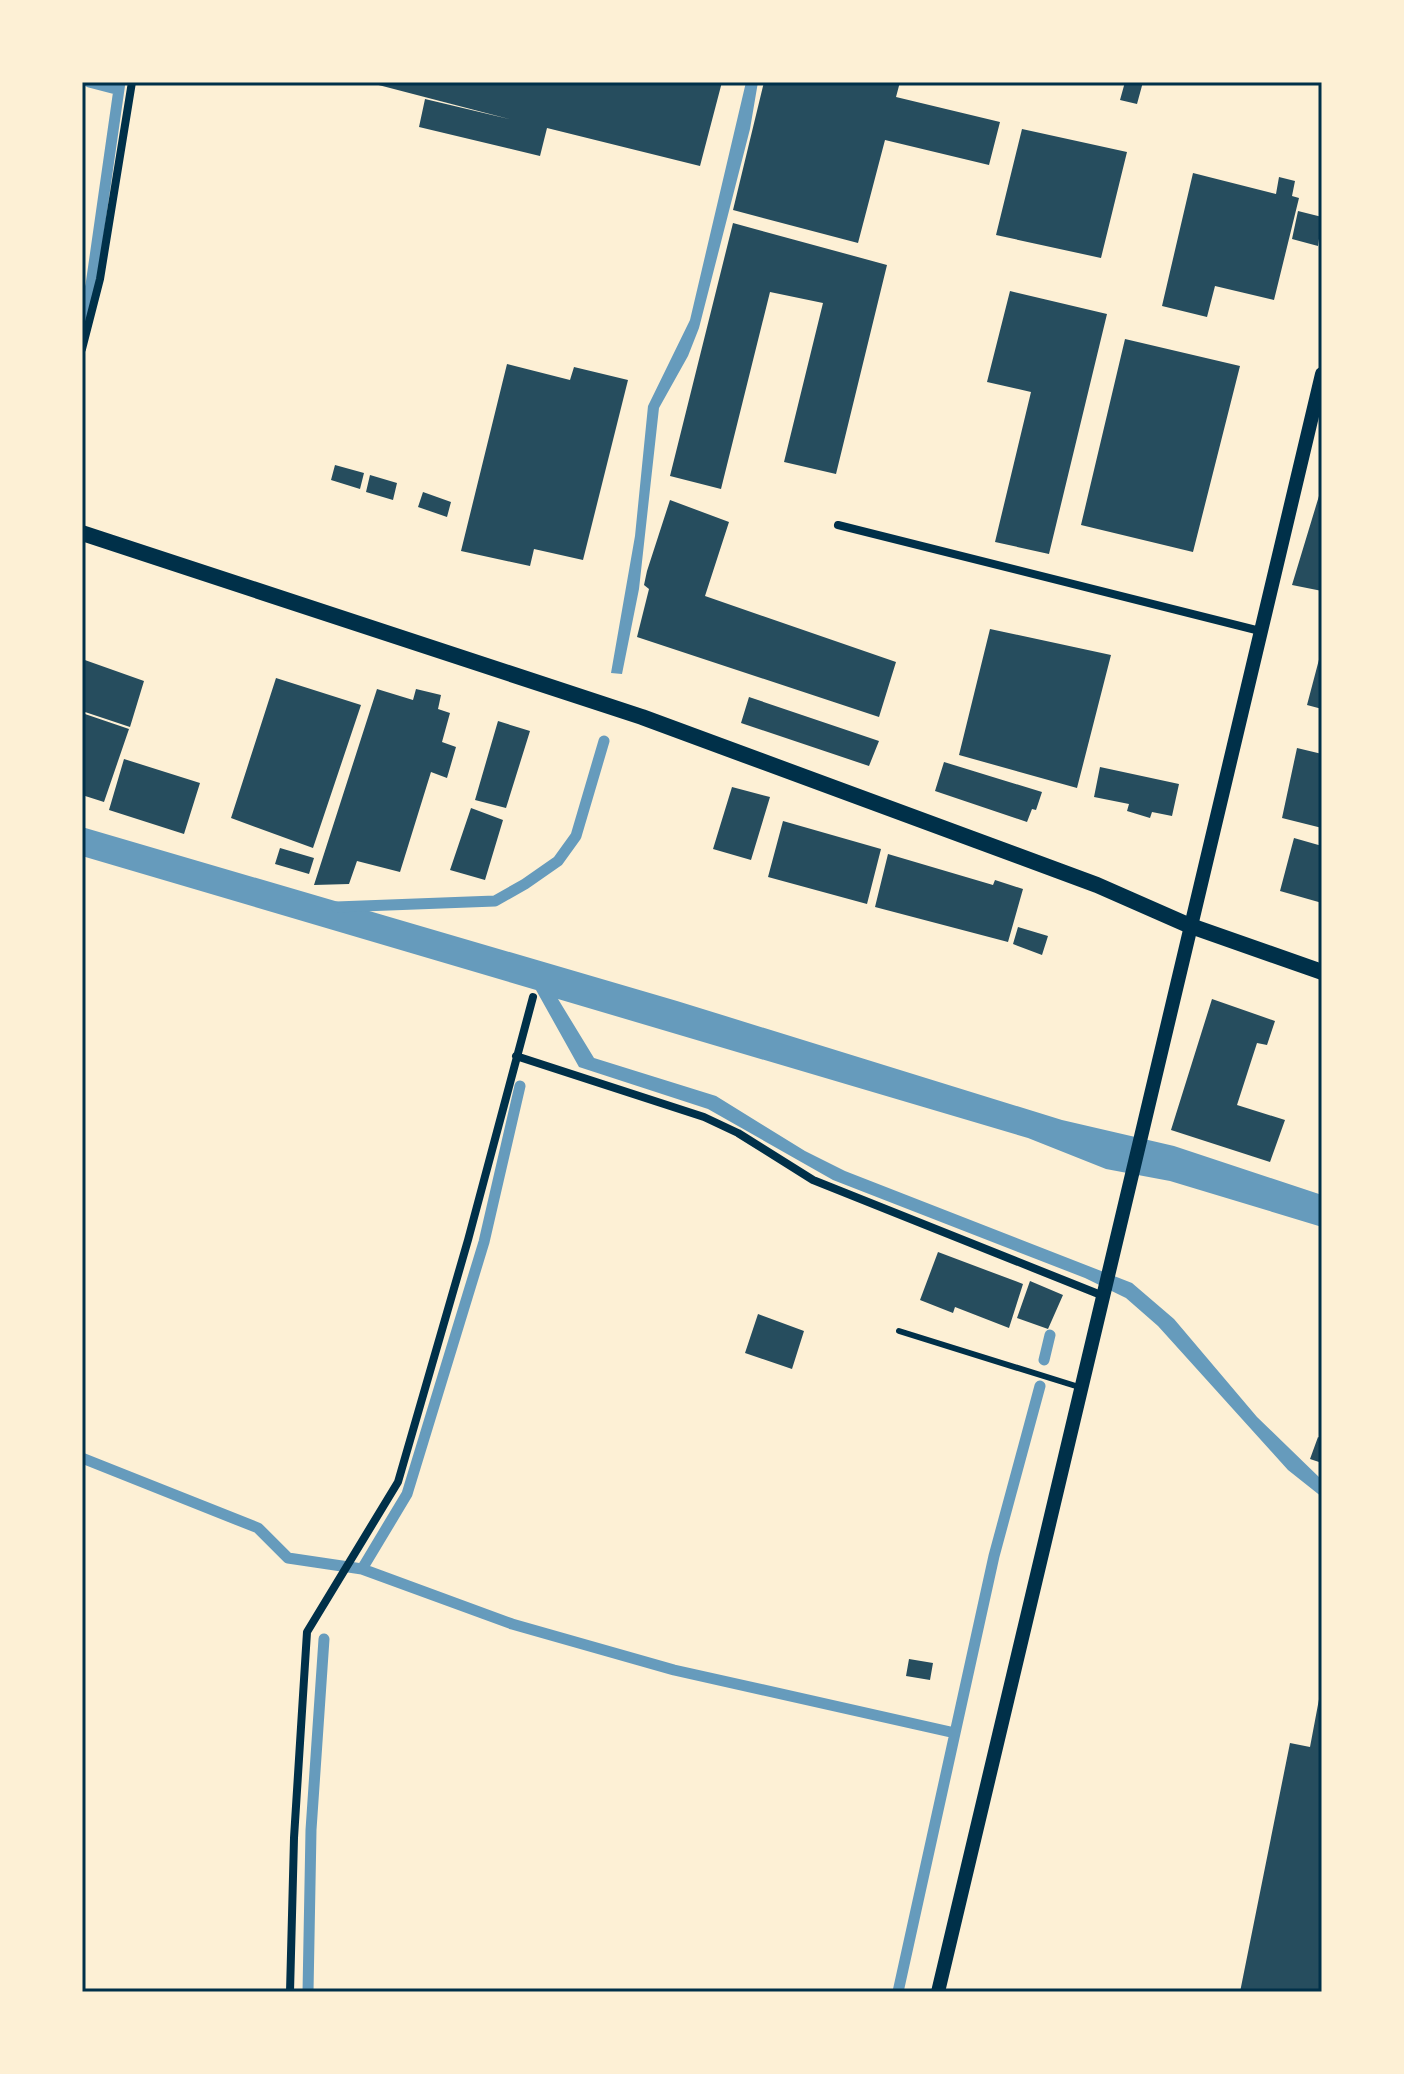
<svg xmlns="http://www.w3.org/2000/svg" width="1404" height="2074" viewBox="0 0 1404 2074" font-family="Overpass,sans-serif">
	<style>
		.water { fill: #669bbc }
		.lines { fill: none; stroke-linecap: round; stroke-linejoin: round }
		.stream { stroke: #669bbc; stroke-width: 11 }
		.building { fill: #264d5e }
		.service { stroke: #003049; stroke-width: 6 }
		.minor { stroke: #003049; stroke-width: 8 }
		.tertiary { stroke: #003049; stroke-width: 14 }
		.secondary { stroke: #003049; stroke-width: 16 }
		.neatline { fill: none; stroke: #003049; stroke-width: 3 }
	</style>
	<rect width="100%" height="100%" fill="#fdf0d5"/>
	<path class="water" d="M746,82H758L750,129L699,328L688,356L659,408L639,589L622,674L611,673L635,536L648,406L690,320Z
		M82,827L677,1001L1062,1120L1174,1146L1322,1195V1227L1170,1181L1106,1169L1028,1138L558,999L594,1058L716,1096L805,1151L845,1171L1132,1283L1174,1319L1257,1417L1322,1480V1497L1288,1470L1158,1326L1126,1298L1085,1278L833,1180L708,1109L579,1067L536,990L82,856Z"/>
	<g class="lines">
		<path class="stream" d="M89,82L116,89
			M82,319L91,285L120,82
			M336,907L495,901L525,884L558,861L576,836L604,741
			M1044,1360L1050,1335
			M82,1458L258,1528L288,1558L362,1569L512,1624L674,1670L955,1733
			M362,1569L407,1494L484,1242L520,1086
			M308,1992L311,1830L324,1639
			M898,1992L994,1556L1040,1386"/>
	</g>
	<path class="building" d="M367,82H722L700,166L547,128L540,156L419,127L425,99L513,120Z
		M764,82H900L896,97L1000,122L989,165L885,140L858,243L733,210Z
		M1125,82H1143L1137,104L1120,100Z
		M1022,129L1127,152L1101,258L996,235Z
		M1193,173L1276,194L1279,177L1295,181L1292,196L1299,198L1274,300L1215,286L1207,317L1162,306Z
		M1298,211L1322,217L1318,246L1292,239Z
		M733,223L887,265L836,474L784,462L823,303L770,292L721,489L670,476Z
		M1010,291L1107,314L1049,554L995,542L1031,392L987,382Z
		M1125,339L1240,366L1193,552L1081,525Z
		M507,364L570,380L574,367L628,380L583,560L534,549L530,566L461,551Z
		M335,465L364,473L360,489L331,480Z
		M370,475L397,483L393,500L366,492Z
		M1322,486V591L1292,585Z
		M423,492L451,502L447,517L418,507Z
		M670,500L729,522L705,596L896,662L879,717L637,637L649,589L644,585L647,571Z
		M990,629L1111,655L1077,788L959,755Z
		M1321,652H1322V709L1307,705Z
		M82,659L144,681L130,727L82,711Z
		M276,678L361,705L313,848L231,818Z
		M377,689L413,700L416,689L441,695L438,709L450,713L442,742L456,747L447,778L431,772L400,872L357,861L349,884L314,885Z
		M749,697L879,741L869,766L741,723Z
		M82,713L129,729L104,802L82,795Z
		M498,721L530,731L506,808L475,800Z
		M1297,748L1322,754V828L1282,818Z
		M124,759L200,783L184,834L109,810Z
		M944,762L1042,792L1036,810L1032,809L1027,822L935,791Z
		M1100,767L1179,784L1172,816L1152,812L1150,818L1127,811L1129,804L1094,797Z
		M732,787L770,797L751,860L713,849Z
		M471,808L503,820L485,880L450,870Z
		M783,821L881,849L867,904L768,877Z
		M1294,838L1322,846V903L1280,891Z
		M280,848L314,858L309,874L275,864Z
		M888,854L993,885L995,880L1023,889L1008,942L875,907Z
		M1018,927L1048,936L1042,955L1013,944Z
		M1212,999L1275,1021L1267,1045L1257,1043L1237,1105L1285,1120L1270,1162L1171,1130Z
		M938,1252L1023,1284L1009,1328L955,1307L953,1313L920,1300Z
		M1030,1281L1063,1295L1048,1329L1017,1318Z
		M758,1314L804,1331L792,1369L745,1353Z
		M1318,1437L1322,1439V1463L1310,1459Z
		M909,1659L933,1663L930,1680L906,1676Z
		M1320,1694L1322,1992H1240L1290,1743L1310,1747Z"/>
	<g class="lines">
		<path class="service" d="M899,1331L1079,1387"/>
		<path class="minor" d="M82,349L100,279L132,82
			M838,525L1260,631
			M516,1056L704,1117L738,1133L813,1180L1101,1295
			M290,1992L294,1838L307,1632L398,1482L468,1240L533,997"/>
		<path class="tertiary" d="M938,1992L1322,374"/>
		<path class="secondary" d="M82,533L642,717L1097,885L1188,925L1322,972"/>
	</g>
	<rect width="1404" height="2074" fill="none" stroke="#fdf0d5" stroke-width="168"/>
	<rect x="84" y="84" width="1236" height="1906" class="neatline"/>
</svg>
